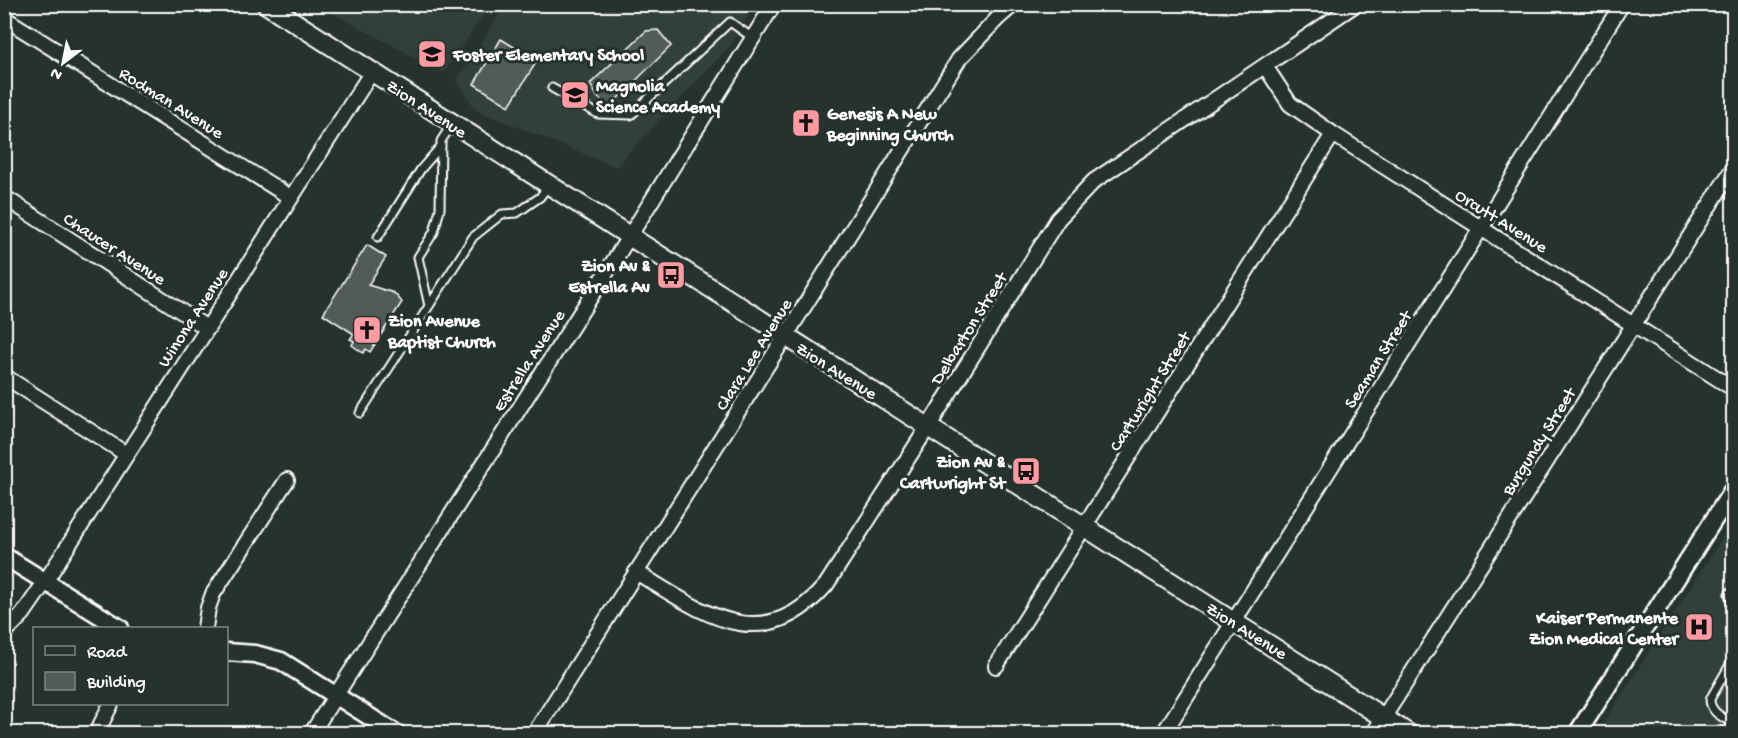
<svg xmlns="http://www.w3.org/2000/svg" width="1738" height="738" viewBox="0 0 1738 738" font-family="'Gochi Hand',sans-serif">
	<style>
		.built { fill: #333f3a }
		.building { fill: #515c57; stroke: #fff; stroke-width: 1.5 }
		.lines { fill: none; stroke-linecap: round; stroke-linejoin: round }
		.service-casing { stroke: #fff; stroke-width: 11 }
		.minor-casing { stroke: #fff; stroke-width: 18 }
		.tertiary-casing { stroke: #fff; stroke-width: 21 }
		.secondary-casing { stroke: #fff; stroke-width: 22 }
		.service { stroke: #26332d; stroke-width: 7 }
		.minor { stroke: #26332d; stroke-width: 14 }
		.tertiary { stroke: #26332d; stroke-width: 16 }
		.secondary { stroke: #26332d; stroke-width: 18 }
		.labels { text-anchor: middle; stroke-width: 6; stroke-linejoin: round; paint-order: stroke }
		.poi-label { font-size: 18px; font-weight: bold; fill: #fff; stroke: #26332d; text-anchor: start }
		.street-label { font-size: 18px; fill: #fff; stroke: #26332d }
	</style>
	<rect width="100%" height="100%" fill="#26332d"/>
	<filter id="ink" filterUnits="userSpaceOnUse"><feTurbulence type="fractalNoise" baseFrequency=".0167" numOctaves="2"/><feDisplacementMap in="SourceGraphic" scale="12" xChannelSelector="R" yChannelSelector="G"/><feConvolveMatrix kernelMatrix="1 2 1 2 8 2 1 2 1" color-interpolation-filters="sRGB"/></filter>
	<g filter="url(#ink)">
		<path class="built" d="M317,5H490L444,73Z
			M505,5H753L731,45L616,167L476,110L457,80Z
			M1733,521V733H1597Z"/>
		<path class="building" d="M658,30L671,46L608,108L597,96L590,84L646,31Z
			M501,39L537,61L509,106L474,84Z
			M367,245L386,257L368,285L394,293L402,302L370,352L366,349L363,353L352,345L354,341L350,339L354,334L323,314Z"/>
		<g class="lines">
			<g class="service-casing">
				<path id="service" d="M552,88L598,114L631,115L730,22L753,38
					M452,124L441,141L440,209L434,232L418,257L429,306L473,237L502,214L517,213L540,197L548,186
					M378,237L421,169L441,146
					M360,413L429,306
					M1734,588L1729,594L1734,610
					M1734,658L1710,699C1710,713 1723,717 1734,724"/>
			</g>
			<g class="minor-casing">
				<path id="minor" d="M4,18L290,197
					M1265,66L1290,104L1333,134L1734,389
					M4,197L207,328
					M4,376L126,454
					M636,572C701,611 761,660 826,585L928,427L1058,219L1094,181L1356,4
					M205,628L208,608L213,594L287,480
					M4,633L23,614L45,582L371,73
					M996,666L1333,134
					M96,734L111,704
					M311,734L629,237L774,4
					M534,734L785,337L959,59L998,18L1014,4
					M1163,734L1622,4
					M1373,734L1734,167"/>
			</g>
			<g class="tertiary-casing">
				<path id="tertiary" d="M4,556L120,628
					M226,652L255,654L281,661L397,734
					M1577,734L1734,488"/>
			</g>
			<g class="secondary-casing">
				<path id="secondary" d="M266,4L1409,734"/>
			</g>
			<use href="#service" class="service"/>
			<use href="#minor" class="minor"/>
			<use href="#tertiary" class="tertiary"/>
			<use href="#secondary" class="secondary"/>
		</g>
	</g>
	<defs>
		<g id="school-square" transform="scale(1.5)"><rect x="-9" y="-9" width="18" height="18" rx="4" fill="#ff9aa2" stroke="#26332d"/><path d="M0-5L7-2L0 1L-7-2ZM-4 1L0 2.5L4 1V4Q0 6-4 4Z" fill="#111"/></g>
		<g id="church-square" transform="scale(1.5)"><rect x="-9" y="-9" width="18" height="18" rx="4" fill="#ff9aa2" stroke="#26332d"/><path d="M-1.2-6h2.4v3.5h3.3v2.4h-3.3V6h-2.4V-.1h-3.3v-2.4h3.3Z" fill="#111"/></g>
		<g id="bus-square" transform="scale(1.5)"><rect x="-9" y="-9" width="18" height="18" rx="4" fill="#ff9aa2" stroke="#26332d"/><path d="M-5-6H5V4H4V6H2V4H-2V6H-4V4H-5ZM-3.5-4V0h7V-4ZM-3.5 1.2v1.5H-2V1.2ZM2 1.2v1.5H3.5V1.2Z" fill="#111"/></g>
		<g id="hospital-square" transform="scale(1.5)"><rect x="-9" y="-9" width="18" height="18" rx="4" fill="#ff9aa2" stroke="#26332d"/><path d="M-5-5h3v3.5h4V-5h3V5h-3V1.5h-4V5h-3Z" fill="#111"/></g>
	</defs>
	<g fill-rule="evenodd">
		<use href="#school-square" x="432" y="54"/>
		<use href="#school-square" x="575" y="95"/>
		<use href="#church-square" x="806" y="123"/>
		<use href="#bus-square" x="671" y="275"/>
		<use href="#church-square" x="367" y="330"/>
		<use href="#bus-square" x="1026" y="471"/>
		<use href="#hospital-square" x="1699" y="627"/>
	</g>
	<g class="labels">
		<g class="poi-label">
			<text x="453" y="60">Foster Elementary School</text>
			<text x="596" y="91">Magnolia<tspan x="596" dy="21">Science Academy</tspan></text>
			<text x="827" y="119">Genesis A New<tspan x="827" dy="21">Beginning Church</tspan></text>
			<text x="650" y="271" text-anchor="end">Zion Av &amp;<tspan x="650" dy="21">Estrella Av</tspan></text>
			<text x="388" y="326">Zion Avenue<tspan x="388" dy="21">Baptist Church</tspan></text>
			<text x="1005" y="467" text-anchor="end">Zion Av &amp;<tspan x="1005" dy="21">Cartwright St</tspan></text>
			<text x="1678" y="623" text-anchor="end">Kaiser Permanente<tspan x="1678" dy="21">Zion Medical Center</tspan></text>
		</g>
		<g class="street-label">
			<text transform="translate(172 102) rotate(32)" y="6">Rodman Avenue</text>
			<text transform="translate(427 108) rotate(33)" y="6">Zion Avenue</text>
			<text transform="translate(1502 220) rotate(32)" y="6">Orcutt Avenue</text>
			<text transform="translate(115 248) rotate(33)" y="6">Chaucer Avenue</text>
			<text transform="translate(192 317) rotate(-57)" y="6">Winona Avenue</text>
			<text transform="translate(968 328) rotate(-58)" y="6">Delbarton Street</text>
			<text transform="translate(753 354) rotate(-58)" y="6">Clara Lee Avenue</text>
			<text transform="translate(1377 359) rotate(-58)" y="6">Seaman Street</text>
			<text transform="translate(528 360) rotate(-57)" y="6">Estrella Avenue</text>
			<text transform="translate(837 370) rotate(32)" y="6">Zion Avenue</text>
			<text transform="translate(1149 391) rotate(-58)" y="6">Cartwright Street</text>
			<text transform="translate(1538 441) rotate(-58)" y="6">Burgundy Street</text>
			<text transform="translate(1247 630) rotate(32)" y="6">Zion Avenue</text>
		</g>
	</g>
	<rect width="1738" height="738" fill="none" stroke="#26332d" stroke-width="24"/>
	<rect x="12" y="12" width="1714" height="714" fill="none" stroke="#fff" stroke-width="2" filter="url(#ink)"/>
	<rect x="33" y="627" width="195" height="78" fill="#26332d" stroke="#7d8581" stroke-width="1.5"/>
	<rect x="45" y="646" width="30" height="9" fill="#26332d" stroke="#7d8581" stroke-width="1.5"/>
	<text x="87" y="657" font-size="18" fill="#ffffff">Road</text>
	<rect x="45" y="672" width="30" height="18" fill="#515c57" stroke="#7d8581" stroke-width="1.5"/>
	<text x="87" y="687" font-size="18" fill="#ffffff">Building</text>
	<g transform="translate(63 63) rotate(212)" stroke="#26332d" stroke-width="4.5" paint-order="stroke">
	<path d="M0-4.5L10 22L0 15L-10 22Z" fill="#ffffff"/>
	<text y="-9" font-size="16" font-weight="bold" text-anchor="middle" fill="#ffffff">N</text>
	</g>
</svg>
